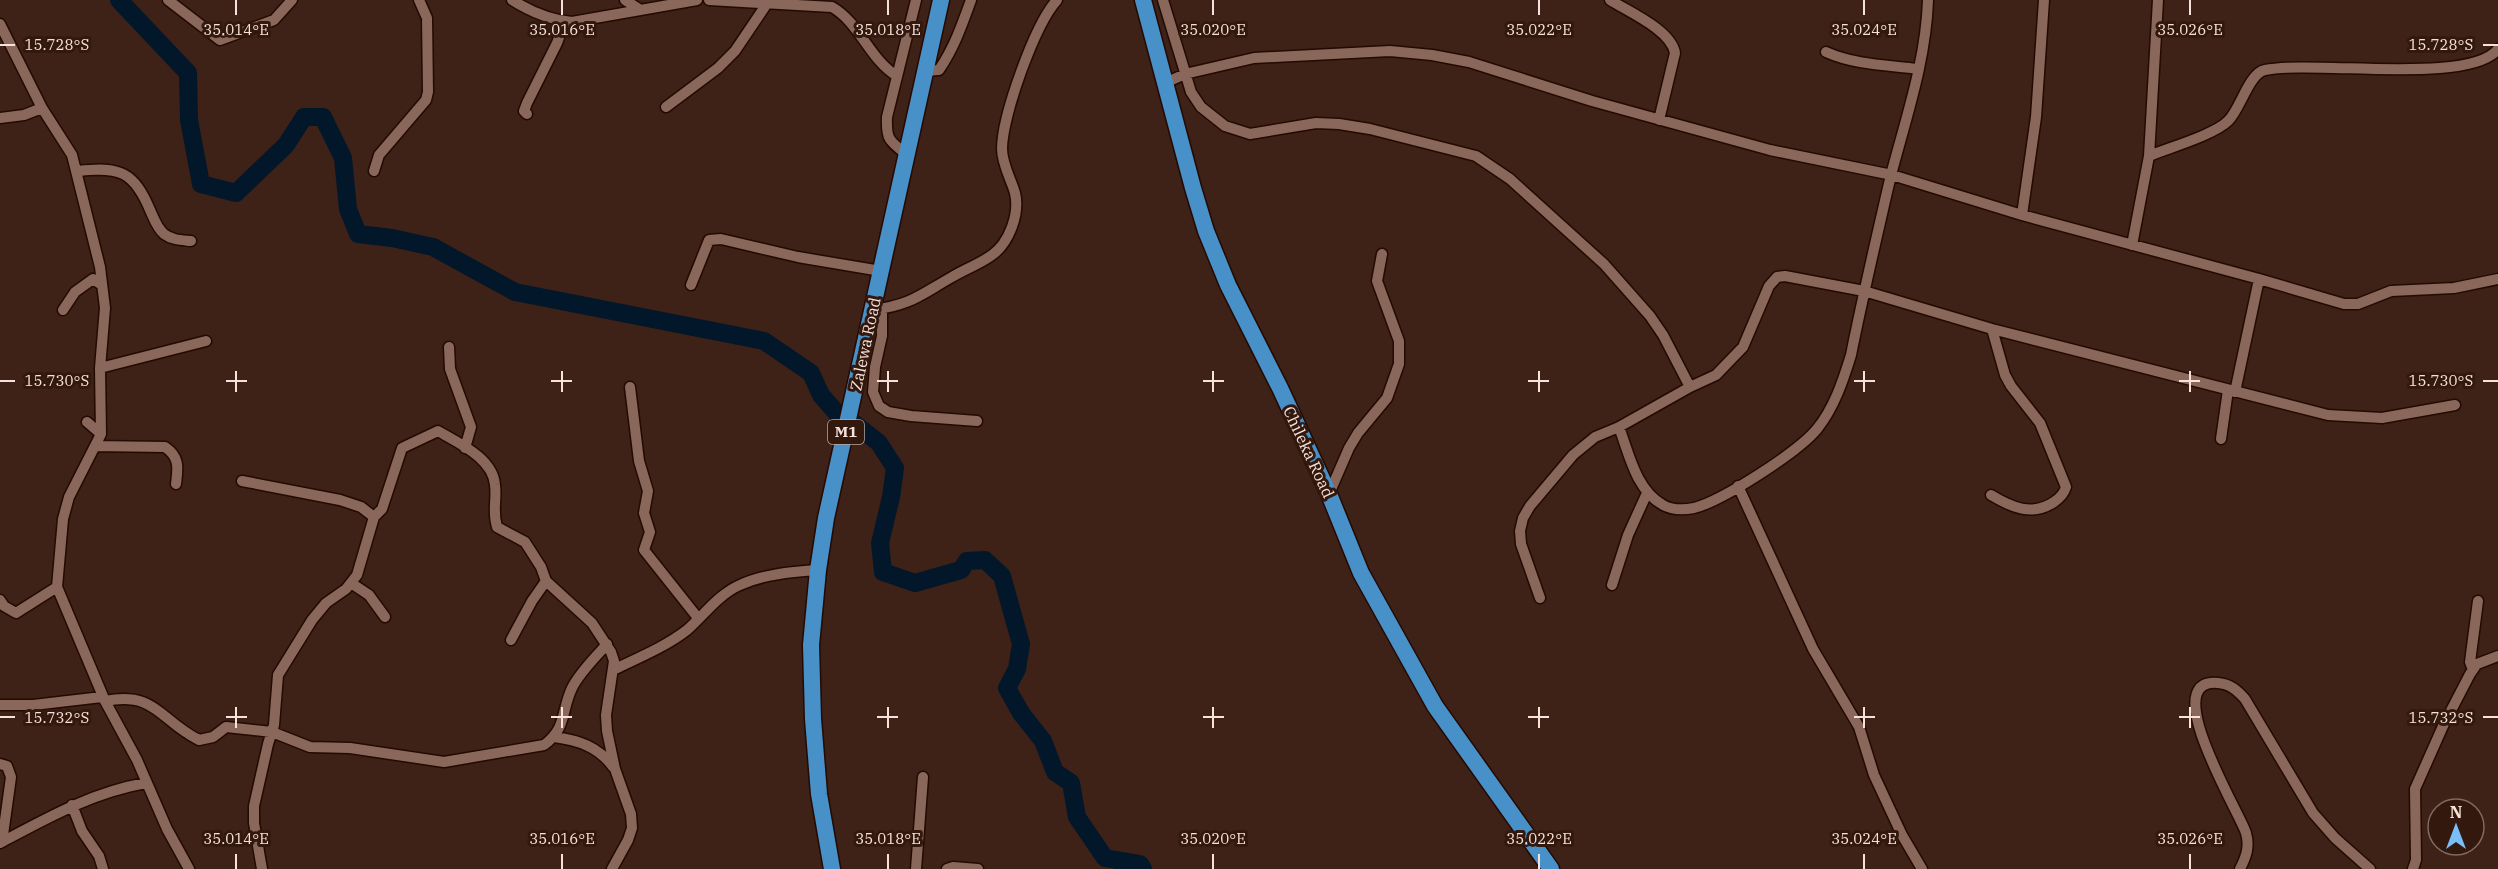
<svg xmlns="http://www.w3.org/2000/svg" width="2498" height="869" viewBox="0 0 2498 869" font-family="'IBM Plex Serif',serif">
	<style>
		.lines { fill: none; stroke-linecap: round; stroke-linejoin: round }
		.river { stroke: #02182a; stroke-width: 18 }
		.minor-casing { stroke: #240a02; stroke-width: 13 }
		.trunk-casing { stroke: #240a02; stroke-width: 19 }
		.minor { stroke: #89675a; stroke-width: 10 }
		.trunk { stroke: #4890c8; stroke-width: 16 }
		.ticks { fill: none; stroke: #f6e2db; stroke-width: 2 }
		.labels { text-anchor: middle; stroke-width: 6; stroke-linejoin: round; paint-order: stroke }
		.shield { fill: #33180d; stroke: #bca59d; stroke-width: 1.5 }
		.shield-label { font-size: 15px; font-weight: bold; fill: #f6e2db }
		.street-label { font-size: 16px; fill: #f6e2db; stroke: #33180d }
		.ticks-label { font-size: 15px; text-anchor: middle; fill: #f6e2db; stroke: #33180d; stroke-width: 6; stroke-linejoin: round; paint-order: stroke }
	</style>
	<rect width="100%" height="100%" fill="#3e2117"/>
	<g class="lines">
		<path class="river" d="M119,0L188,73L189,120L201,184L236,193L286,145L304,117H323L343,158L348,209L358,234L392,238L433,247L515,292L764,341L811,373L821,395L841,418
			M855,424L879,443L895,468L891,497L880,543L883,572L915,583L961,570L967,561L985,560L1002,576L1021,644L1017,669L1007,688L1021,713L1043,741L1055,772L1071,783L1077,817L1105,858L1140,864L1143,869"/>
		<g class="minor-casing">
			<path id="minor" d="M168,0L220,40L274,20L292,0
				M512,0C531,12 550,20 572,22L697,0
				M625,0L639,9
				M709,0L832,7C860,23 869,59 897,76
				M1163,0L1191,92L1201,107L1225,126L1250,134L1316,123L1339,124L1370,129L1476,156L1510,179L1604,264L1650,316L1663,335L1690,387
				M1610,0C1629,12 1671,30 1675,53L1659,120
				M0,24L42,108L72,155L100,267L105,308L100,368L101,434L69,497L63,519L57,587
				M1826,52C1855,65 1887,65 1918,69
				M925,71L939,70C954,48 962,25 971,0
				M1165,83L1185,74L1254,58L1390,51L1432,55L1469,62L1592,101L1770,150L1892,175L2022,215L2259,279L2344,304H2358L2391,291L2454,288L2498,279
				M666,107L718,68L735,51L766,5
				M527,114L524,111L527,103L557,43L565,21
				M0,118L24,115L42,108
				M906,154C889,141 886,139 887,117L916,0
				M2149,156C2168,148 2214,135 2228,121C2240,110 2249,73 2265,70C2314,60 2471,85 2498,49
				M78,171C120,166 134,172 150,210C154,219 157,228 164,234C172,240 181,240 191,241
				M374,171L379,155L426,100L428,92L427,18L419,0
				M2022,215L2036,117L2044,0
				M2132,245L2149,156L2158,0
				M691,285L709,240L721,239L798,257L881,271
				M882,309V336L875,367L873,392L879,406L888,412L911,416L977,421
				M63,310L75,292L93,279L102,285
				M873,310C911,305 920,295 952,277C965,269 980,264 992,255C1009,243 1020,214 1015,193C1011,179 1002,164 1002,149C1002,116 1035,24 1057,0
				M449,347L450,369L471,427L465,448
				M100,368L206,341
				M630,387L639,461L648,491L644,513L650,532L644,550L698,618
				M2235,392L2259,279
				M87,422L101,434
				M1619,427C1629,454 1636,490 1663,505C1672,510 1684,510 1694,508C1722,501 1798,452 1817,429C1834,408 1843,381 1851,355C1863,295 1877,235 1891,175C1906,118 1926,60 1928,0
				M2221,439L2228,390
				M95,446L165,447C180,457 178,468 176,484
				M242,481L340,500L361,507L374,517
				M1738,486L1813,649L1859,727L1874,775L1902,835L1922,869
				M1329,494L1349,448L1358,433L1387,398L1399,364V341L1377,281L1382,254
				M1991,495C2011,507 2032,517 2054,502C2060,498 2064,494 2066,487L2040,423L2011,386L2005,375L1992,329
				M351,583L369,595L385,617
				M1612,585L1628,535L1647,493
				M1540,598L1521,544L1520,531L1523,518L1530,506L1573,455L1595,437L1619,427L1690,387L1716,375L1743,347L1769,286L1777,277L1785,276L1864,291L1992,329L2328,415L2382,418L2455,405
				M0,600L4,606L16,613L57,587L105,701L137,760L167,829L189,869
				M511,640L532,601L546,581
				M613,670C638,658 665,647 687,630C704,615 719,594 740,585C764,574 792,572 818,570
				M2473,670L2470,662L2478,601
				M0,705H33L102,697L105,701C156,691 159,720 199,740L213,737L226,727L272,732L310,747L350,748L444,762L544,745C567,728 561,711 572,688C580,672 595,658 607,644
				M554,737C578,740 599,747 613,767
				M0,764L7,766L11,777L2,842
				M72,805L82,831L99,856L103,869
				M0,843C47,818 93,792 146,783
				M262,869L254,823V806L268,744L274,725L278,675L312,620L326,603L346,589L357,575L374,517L382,509L402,448L438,431C458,443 493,458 495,485C497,501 492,510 497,527L525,542L541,567L546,581L592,623L611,652L614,661L606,715L607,731L615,769L631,814L632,828L628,840L612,869
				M916,869L923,777
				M947,869L953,867L978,869
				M2240,869C2246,857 2250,847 2246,833C2240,813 2156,677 2218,683C2230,684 2237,690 2245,699L2313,813L2335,838L2370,869
				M2413,869L2416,860L2415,789L2443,726L2470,674L2477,664L2498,656"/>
		</g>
		<g class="trunk-casing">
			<path id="trunk" d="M1143,0L1193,188L1206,231L1228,285L1280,388L1329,494L1361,573L1435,706L1551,869
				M832,869L819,794L813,719L811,645L818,570L826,518L941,0"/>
		</g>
		<use href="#minor" class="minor"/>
		<use href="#trunk" class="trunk"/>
	</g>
	<path class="ticks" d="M236,0V15M562,0V15M888,0V15M1213,0V15M1539,0V15M1864,0V15M2190,0V15M0,45H15M2483,45H2498M236,371V392M562,371V392M888,371V392M1213,371V392M1539,371V392M1864,371V392M2190,371V392M0,381H15M226,381H247M551,381H572M877,381H898M1203,381H1224M1528,381H1549M1854,381H1875M2179,381H2200M2483,381H2498M236,707V728M562,707V728M888,707V728M1213,707V728M1539,707V728M1864,707V728M2190,707V728M0,717H15M226,717H247M551,717H572M877,717H898M1203,717H1224M1528,717H1549M1854,717H1875M2179,717H2200M2483,717H2498M236,854V869M562,854V869M888,854V869M1213,854V869M1539,854V869M1864,854V869M2190,854V869"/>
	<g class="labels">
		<rect class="shield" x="828" y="420" width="36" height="24" rx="4.5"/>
		<g class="shield-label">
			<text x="846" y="437">M1</text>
		</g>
		<g class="street-label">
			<text transform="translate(865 344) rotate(-78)" y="6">Zalewa Road</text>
			<text transform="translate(1309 452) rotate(65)" y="6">Chileka Road</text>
		</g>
	</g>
	<g class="ticks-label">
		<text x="236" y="35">35.014°E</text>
		<text x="562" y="35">35.016°E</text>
		<text x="888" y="35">35.018°E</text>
		<text x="1213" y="35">35.020°E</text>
		<text x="1539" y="35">35.022°E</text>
		<text x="1864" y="35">35.024°E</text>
		<text x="2190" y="35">35.026°E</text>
		<text x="57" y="50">15.728°S</text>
		<text x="2441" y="50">15.728°S</text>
		<text x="57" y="386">15.730°S</text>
		<text x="2441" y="386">15.730°S</text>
		<text x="57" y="723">15.732°S</text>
		<text x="2441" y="723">15.732°S</text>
		<text x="236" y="844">35.014°E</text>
		<text x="562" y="844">35.016°E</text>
		<text x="888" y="844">35.018°E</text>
		<text x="1213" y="844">35.020°E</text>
		<text x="1539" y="844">35.022°E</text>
		<text x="1864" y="844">35.024°E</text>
		<text x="2190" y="844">35.026°E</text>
	</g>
	<g transform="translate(2456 827)"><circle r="28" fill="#33180d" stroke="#81695f" stroke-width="1.5"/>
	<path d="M0-4.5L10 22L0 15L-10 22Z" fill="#7abef8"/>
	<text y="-9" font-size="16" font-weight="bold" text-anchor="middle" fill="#f6e2db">N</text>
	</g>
</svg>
